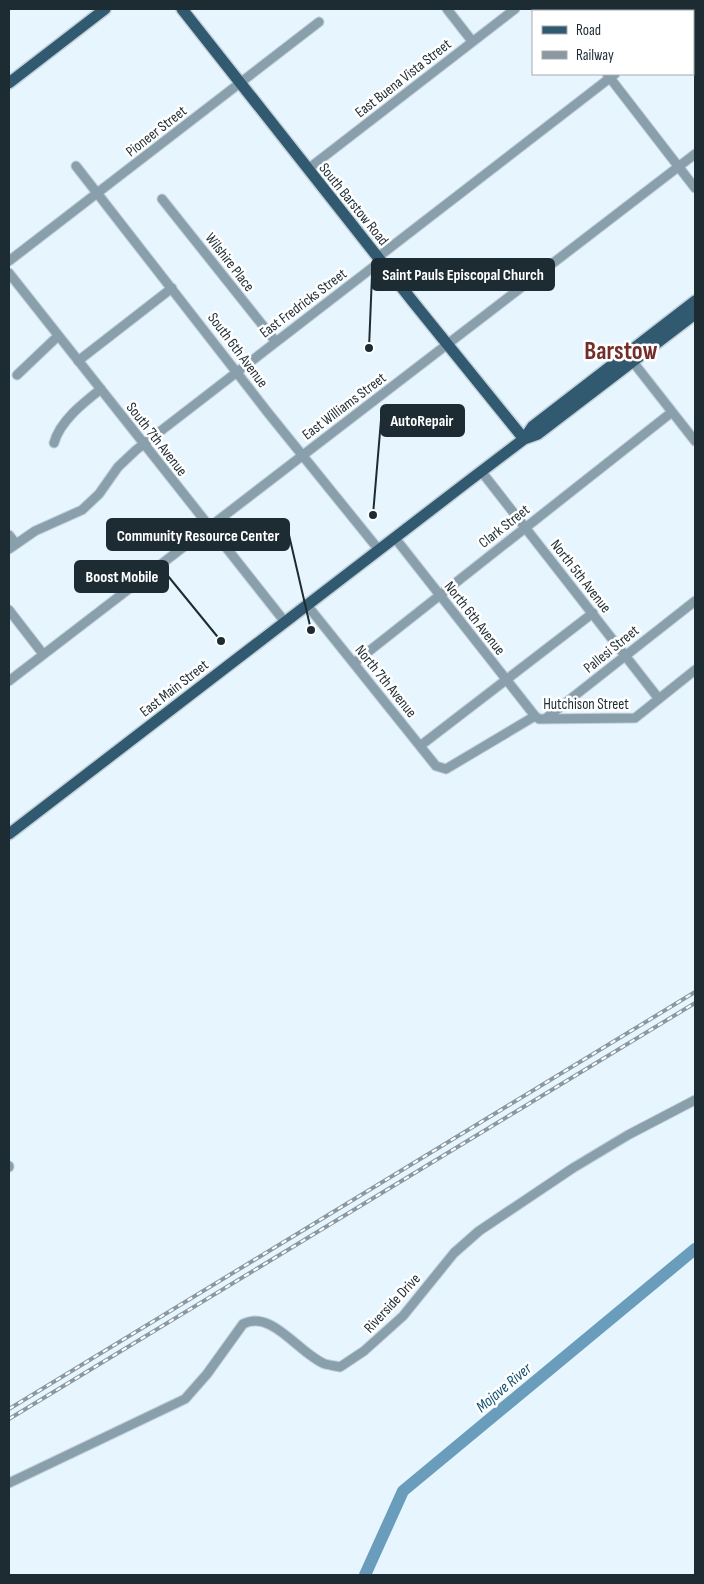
<svg xmlns="http://www.w3.org/2000/svg" width="704" height="1584" viewBox="0 0 704 1584" font-family="'Sofia Sans Condensed',sans-serif">
	<style>
		.lines { fill: none; stroke-linecap: round; stroke-linejoin: round }
		.river { stroke: #6a9dbb; stroke-width: 12 }
		.minor-casing { stroke: #c2d1d9; stroke-width: 11 }
		.major-casing { stroke: #c2d1d9; stroke-width: 14 }
		.minor { stroke: #899fac; stroke-width: 9 }
		.major { stroke: #315a71; stroke-width: 11 }
		.rail-casing { stroke: #8a99a1; stroke-width: 4 }
		.rail { stroke: #fff; stroke-width: 2; stroke-dasharray: 5.5; stroke-linecap: butt }
		.labels { text-anchor: middle; stroke-width: 5; stroke-linejoin: round; paint-order: stroke }
		.street-label { font-size: 15px; fill: #1d2b33; stroke: #fff }
		.water-label { font-size: 16px; font-style: italic; fill: #105170; stroke: #fff }
		.town-label { font-size: 25px; font-weight: bold; fill: #732d2a; stroke: #fff }
		.leader { fill: none; stroke: #1d2b33; stroke-width: 2 }
		.callout-dot { fill: #1d2b33; stroke: #fff; stroke-width: 2 }
		.callout { fill: #1d2b33; stroke: #1d2b33; stroke-width: 2 }
		.callout-label { font-size: 16px; text-anchor: middle; font-weight: bold; fill: #fff }
	</style>
	<rect width="100%" height="100%" fill="#e6f5fe"/>
	<g class="lines">
		<path class="river" d="M365,1575L403,1491L695,1249"/>
		<g class="minor-casing">
			<path id="minor" d="M447,9L472,41
				M559,9L561,11
				M693,14L695,13
				M607,74L695,188
				M76,166L269,414L379,550
				M308,169L515,9
				M162,199L276,342
				M378,257L615,74
				M9,261L319,22
				M9,273L285,622
				M78,361L172,288
				M633,362L695,441
				M17,375L58,336
				M54,443C60,421 83,403 101,389
				M481,471L659,699
				M9,535L16,544
				M395,538L535,716
				M9,549L35,531L82,510L99,494L118,467L136,450L381,261
				M307,605L436,766L446,769L535,716L539,719L635,718L695,670
				M9,610L43,654
				M354,663L672,412
				M9,681L695,154
				M545,719L695,601
				M420,746L593,613
				M9,1166V1167
				M9,1483L185,1399L207,1374L243,1324C272,1309 299,1354 325,1364C329,1365 335,1366 340,1367L364,1351L403,1316L454,1253L479,1231L573,1168L628,1135L695,1100"/>
		</g>
		<g class="major-casing">
			<path id="major" d="M182,9L414,303L524,439
				M9,83L105,9
				M524,439L533,426L695,301
				M9,834L466,483L524,439L538,434L695,314"/>
		</g>
		<use href="#minor" class="minor"/>
		<use href="#major" class="major"/>
		<g class="rail-casing">
			<path id="rail" d="M9,1409L695,992
				M9,1419L695,1003"/>
		</g>
		<use href="#rail" class="rail"/>
	</g>
	<g class="labels">
		<g class="street-label">
			<text transform="translate(403 78) rotate(-38)" y="5">East Buena Vista Street</text>
			<text transform="translate(156 131) rotate(-38)" y="5">Pioneer Street</text>
			<text transform="translate(354 204) rotate(51)" y="5">South Barstow Road</text>
			<text transform="translate(230 262) rotate(52)" y="5">Wilshire Place</text>
			<text transform="translate(303 303) rotate(-37)" y="5">East Fredricks Street</text>
			<text transform="translate(238 350) rotate(53)" y="5">South 6th Avenue</text>
			<text transform="translate(344 406) rotate(-37)" y="5">East Williams Street</text>
			<text transform="translate(157 439) rotate(52)" y="5">South 7th Avenue</text>
			<text transform="translate(504 526) rotate(-38)" y="5">Clark Street</text>
			<text transform="translate(581 576) rotate(52)" y="5">North 5th Avenue</text>
			<text transform="translate(475 618) rotate(52)" y="5">North 6th Avenue</text>
			<text transform="translate(611 649) rotate(-39)" y="5">Pallesi Street</text>
			<text transform="translate(386 681) rotate(51)" y="5">North 7th Avenue</text>
			<text transform="translate(174 688) rotate(-38)" y="5">East Main Street</text>
			<text x="586" y="709">Hutchison Street</text>
			<text transform="translate(392 1303) rotate(-47)" y="5">Riverside Drive</text>
		</g>
		<g class="water-label">
			<text transform="translate(503 1387) rotate(-40)" y="6">Mojave River</text>
		</g>
		<g class="town-label">
			<text x="621" y="359">Barstow</text>
		</g>
	</g>
	<path class="leader" d="M369 348L372 275M373 515L381 420M311 630L289 535M221 641L168 576"/>
	<g class="callout-dot">
		<circle cx="369" cy="348" r="5"/>
		<circle cx="373" cy="515" r="5"/>
		<circle cx="311" cy="630" r="5"/>
		<circle cx="221" cy="641" r="5"/>
	</g>
	<g class="callout">
		<rect x="372" y="259" width="182" height="31" rx="5"/>
		<rect x="381" y="405" width="83" height="31" rx="5"/>
		<rect x="107" y="519" width="182" height="31" rx="5"/>
		<rect x="75" y="561" width="93" height="31" rx="5"/>
	</g>
	<g class="callout-label">
		<text x="463" y="280">Saint Pauls Episcopal Church</text>
		<text x="422" y="426">AutoRepair</text>
		<text x="198" y="541">Community Resource Center</text>
		<text x="122" y="582">Boost Mobile</text>
	</g>
	<rect width="704" height="1584" fill="none" stroke="#1d2b33" stroke-width="20"/>
	<rect x="532" y="10" width="162" height="65" fill="#ffffff" stroke="#a5aaad"/>
	<rect x="542" y="26" width="25" height="8" fill="#315a71" stroke="#a5aaad"/>
	<text x="576" y="35" font-size="15" fill="#1d2b33">Road</text>
	<rect x="542" y="51" width="25" height="8" fill="#8a99a1" stroke="#a5aaad"/>
	<text x="576" y="60" font-size="15" fill="#1d2b33">Railway</text>
</svg>
